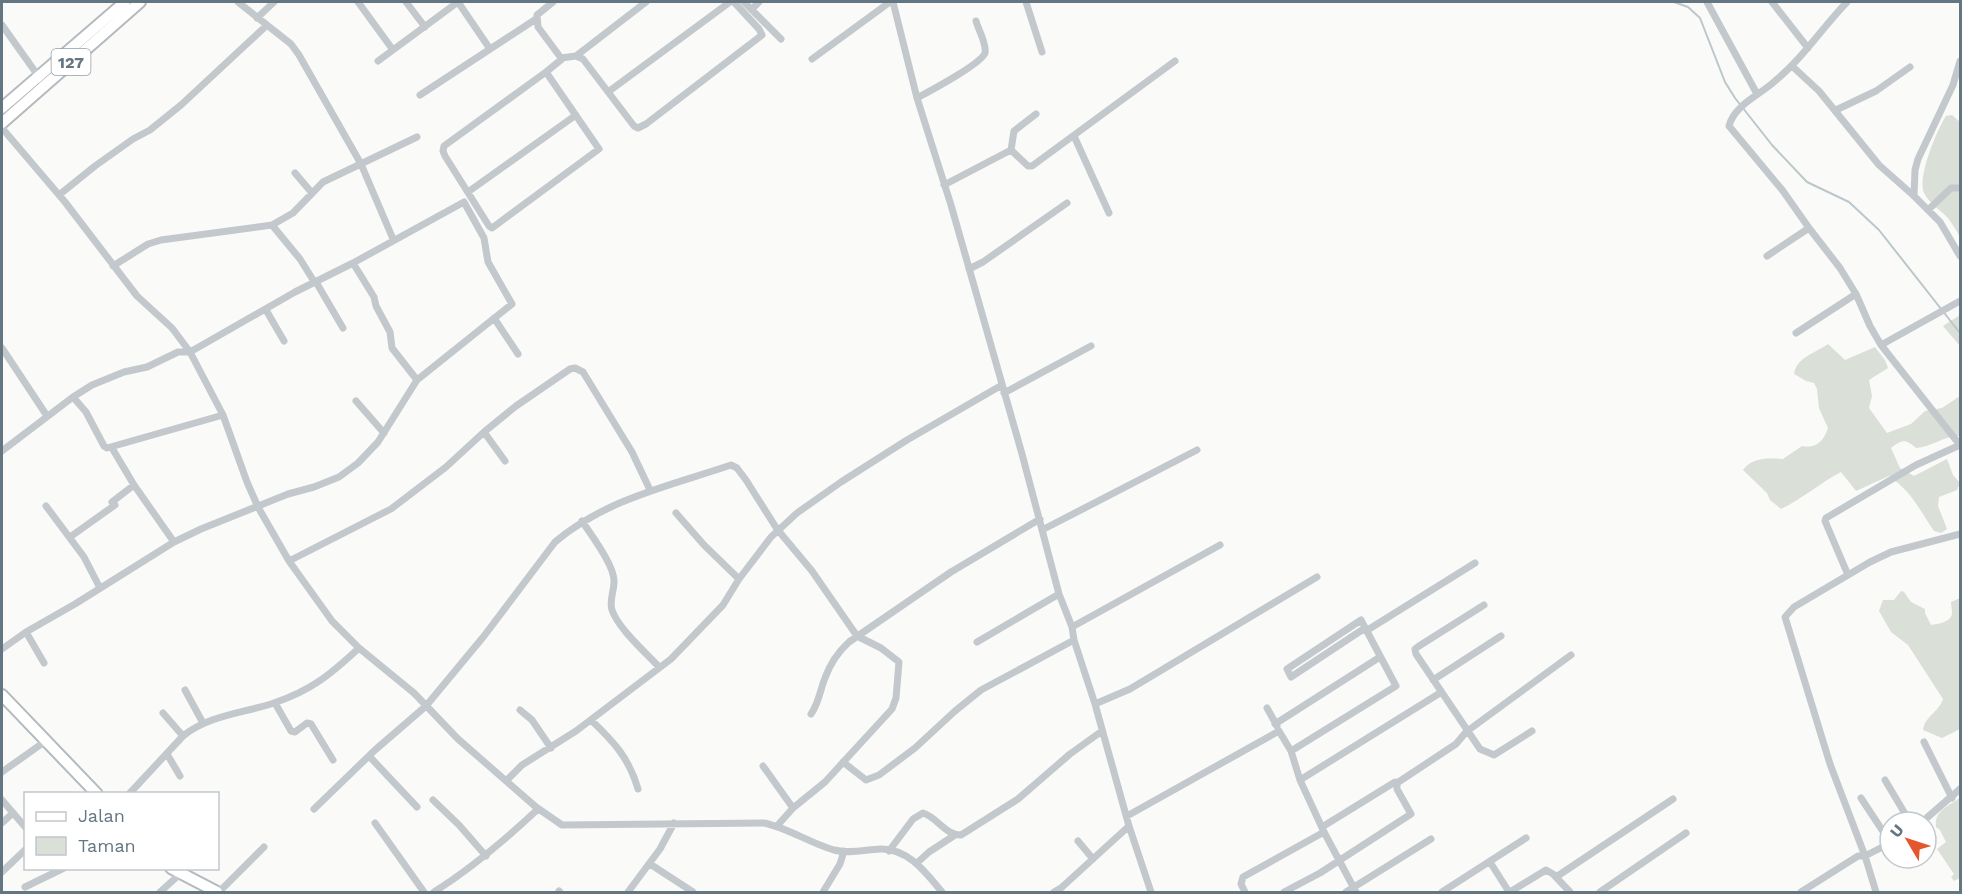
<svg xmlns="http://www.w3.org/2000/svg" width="1962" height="894" viewBox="0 0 1962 894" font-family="'Work Sans',sans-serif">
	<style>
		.green { fill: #dadfd7 }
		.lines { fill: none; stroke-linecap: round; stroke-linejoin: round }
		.stream { stroke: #bbc7cb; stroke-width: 2 }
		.secondary-casing { stroke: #b3babf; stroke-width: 14 }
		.primary-casing { stroke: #b5babe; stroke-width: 14 }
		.street { stroke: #c3c8cc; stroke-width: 7 }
		.secondary { stroke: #fff; stroke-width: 10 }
		.primary { stroke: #fff; stroke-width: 10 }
		.labels { text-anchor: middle; stroke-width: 6; stroke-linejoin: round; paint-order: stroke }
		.shield { fill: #fff; stroke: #939fa8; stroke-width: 1.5 }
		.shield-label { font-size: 16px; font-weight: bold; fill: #657683 }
	</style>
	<rect width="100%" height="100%" fill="#fafaf8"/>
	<path class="green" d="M1952,115L1960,122V237C1956,230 1952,223 1947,217C1940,210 1928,202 1924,193C1917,177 1937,130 1946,116Z
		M1960,315V346L1943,326Z
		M1828,344L1845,360L1875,347L1885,360L1888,368L1869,380L1872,396L1869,408L1887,433L1911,424L1925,411L1942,408L1960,396V436C1945,435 1932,447 1916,448C1906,439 1902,439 1891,448L1900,468L1914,476L1947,459L1953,475L1960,483L1957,490L1939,497L1938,506L1947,529L1941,533L1934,531C1918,508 1913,493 1889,476L1856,491L1841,472C1820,483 1802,499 1781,509L1770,500L1767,493L1743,470C1752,457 1768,458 1783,459L1802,446C1816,449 1824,441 1828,428L1819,408L1817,389L1814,383L1806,381L1794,374C1796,358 1815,353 1828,344Z
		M1901,591L1904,592L1911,602L1925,609V613L1931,625C1938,624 1952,622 1952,613C1952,609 1951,606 1951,602L1960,598V729L1942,738L1923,730C1925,716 1939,712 1943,699L1908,645L1891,632L1879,611L1883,600H1894Z
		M1960,798V878L1954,881L1951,877L1954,874L1937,849L1946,842L1940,830L1936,827C1934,811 1948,806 1960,798Z"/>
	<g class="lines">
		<path class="stream" d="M1674,2L1688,7L1700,18L1725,82L1735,98L1772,145L1807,182L1849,202L1879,230L1960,333"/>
		<g class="secondary-casing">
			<path id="secondary" d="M2,695L97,794
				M171,868L217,892"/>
		</g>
		<g class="primary-casing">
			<path id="primary" d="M2,108L125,2
				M2,123L140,2"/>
		</g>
		<path class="street" d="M238,2L291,44L299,55L361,164L393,239
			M358,2L393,50
			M406,2L425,27
			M458,2L490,49
			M553,2L537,15L538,27L561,58L576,56L583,59L634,126L638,128L646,124L762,35L759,29L734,2
			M744,2L781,39
			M893,2L917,98L951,205L1022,454L1059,594L1072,627L1074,640
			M1026,2L1042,52
			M1707,2L1757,94
			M1772,2L1808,48
			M1847,2C1822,28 1803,58 1775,81C1760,95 1734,105 1729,126L1783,191L1809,228L1840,268L1856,294L1870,326L1881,345L1960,445
			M752,9L759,2
			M257,18L274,2
			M2,25L44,84
			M576,56L646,2
			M812,59L890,2
			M378,61L458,2
			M1792,66L1819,91L1879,165L1914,196L1940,222L1960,256
			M546,72L444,146L443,151L445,156L489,226L492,228L599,149L546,72L562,59
			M608,92L730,2
			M420,95L536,19
			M917,98C930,91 981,64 985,53C987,44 978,29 976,21
			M1836,110L1876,91L1910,67
			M2,128L65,202L137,296L172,328L190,352L223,415L247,482L258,507L289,561L332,621L359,648L414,693L458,739L536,807L562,825L764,823C788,828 810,843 834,850C849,854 864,850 880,849C908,848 926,873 942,892
			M1074,136L1109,213
			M1011,150L1014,131L1036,114
			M295,173L312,193
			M944,185L1011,150L1028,166H1032L1175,61
			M468,192L576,115
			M59,195L95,166L133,139L150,130L181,105L266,26
			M1914,196L1915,170L1918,159L1953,85L1960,61
			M1928,210L1951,188H1960
			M272,225L300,259L315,283
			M1767,256L1809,228
			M353,263L374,297L376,306L390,332L392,348L417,380
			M113,266L148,244L161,240L272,225L293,213L323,182L417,137
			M969,269L983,262L1067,203
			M316,282L343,328
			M266,310L284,341
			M494,318L518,354
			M1796,333L1856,294
			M1881,345L1960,301
			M2,348L47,416
			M1004,393L1091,346
			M73,397L86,412L104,446L107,448L223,415
			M356,401L384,433
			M484,432L505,461
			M112,448L134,485L174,542
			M2,451L73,397L92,385L124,372L147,367L178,352H190L295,292L353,263L464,202L484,238L488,262L512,304L417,380L378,442L358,463L339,477L314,487L288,494L201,529L174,542L75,604L26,632L2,649
			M46,506L84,557L100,588
			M676,513L704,545L739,579
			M582,521C591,535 615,566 614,582C614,591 609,601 612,610C618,628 645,652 659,667
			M1042,530L1197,450
			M70,537L115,505L112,502L134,485
			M289,561L391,509L446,467L484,432L516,406L570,369L575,368L583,372L632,452L650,490
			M1848,575L1825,521L1826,518L1916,465L1960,445
			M1484,605L1419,646L1415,649L1416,654L1480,749L1494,755L1532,731
			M1072,627L1220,545
			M1366,631L1475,563
			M26,632L44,663
			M977,642L1059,594
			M1433,680L1501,636
			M185,690L203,723
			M275,703L291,731L295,732L307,723L311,724L333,760
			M1095,704L1130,689L1317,577
			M1267,708L1277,726
			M520,710L532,720L551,748
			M163,713L183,736
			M811,714C819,703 820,690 825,678C830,664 838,652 849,642L951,572L1040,519
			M591,720C614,742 629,758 638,789
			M1275,724L1380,657
			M1924,742L1952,798
			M1291,751L1396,686L1361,620L1287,669L1291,677L1365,628
			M167,754L180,776
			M369,756L417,807
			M843,762L866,780L879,775L915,748L955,711L981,690L1074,640L1095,704L1129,826L1151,892
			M763,766L793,808
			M2,772L47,740
			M1300,780L1440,693
			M1885,780L1910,822
			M506,781L522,765L576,731L671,659L723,605L739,579L771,537L797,513L841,482L907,440L1002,385
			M1397,783L1456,744L1466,732L1571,655
			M129,794L183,736C209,715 244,713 274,703C312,690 331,674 359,648
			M1861,798L1890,842
			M2,800L26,828
			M433,800L459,825L486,856
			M314,809L375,750L426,706L484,636L555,542C606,499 669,486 731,465L737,468L746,480L777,529L812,571L857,636L881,648L899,662L896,698L892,709L825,782L793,808L777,826
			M1127,816L1279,731L1291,751L1300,780L1324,832L1356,892
			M1922,822L1960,789
			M2,823L13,813
			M375,823L424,892
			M1078,841L1093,859
			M889,851L913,819L923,813C937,817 945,835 961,835L1018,799L1070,754L1102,731
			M1490,862L1509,892
			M917,863L929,852L955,835
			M650,864L693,892
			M2,872L26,849
			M1556,877L1673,799
			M25,887L64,868
			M559,891L560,892
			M160,892L180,874
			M219,892L264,847
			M434,892C472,868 505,840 538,809
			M628,892L660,849L674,823
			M823,892L840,864L844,851
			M1054,892L1061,888L1129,826
			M1245,892L1241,884L1243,877L1324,832
			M1284,892L1320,873L1411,814L1397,789V783L1395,782L1322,827
			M1346,892L1431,839
			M1442,892L1526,838
			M1510,892L1546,870L1553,874L1570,892
			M1600,892L1686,833
			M1801,892L1858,856H1865L1890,843
			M1876,892L1865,856L1830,764L1785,617L1794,607L1870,562L1891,552L1960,534"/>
		<use href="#secondary" class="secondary"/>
		<use href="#primary" class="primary"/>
	</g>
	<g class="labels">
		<rect class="shield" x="51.5" y="49" width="39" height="26" rx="4.5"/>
		<g class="shield-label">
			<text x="71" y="68">127</text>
		</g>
	</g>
	<rect width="1962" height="894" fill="none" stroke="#657683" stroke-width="6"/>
	<rect x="24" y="792" width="195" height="78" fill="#ffffff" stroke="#c1c8cd" stroke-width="1.5"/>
	<rect x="36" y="812" width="30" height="9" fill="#ffffff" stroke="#c1c8cd" stroke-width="1.5"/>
	<text x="78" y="822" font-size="18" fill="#657683">Jalan</text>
	<rect x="36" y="837" width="30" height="18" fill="#dadfd7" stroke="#c1c8cd" stroke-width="1.5"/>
	<text x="78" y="852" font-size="18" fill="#657683">Taman</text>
	<g transform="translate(1908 840) rotate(309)"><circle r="28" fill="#ffffff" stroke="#c1c8cd" stroke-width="1.5"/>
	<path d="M0-4.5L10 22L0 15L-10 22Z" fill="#e4572e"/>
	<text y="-9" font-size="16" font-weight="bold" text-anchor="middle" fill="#657683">U</text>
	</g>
</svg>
